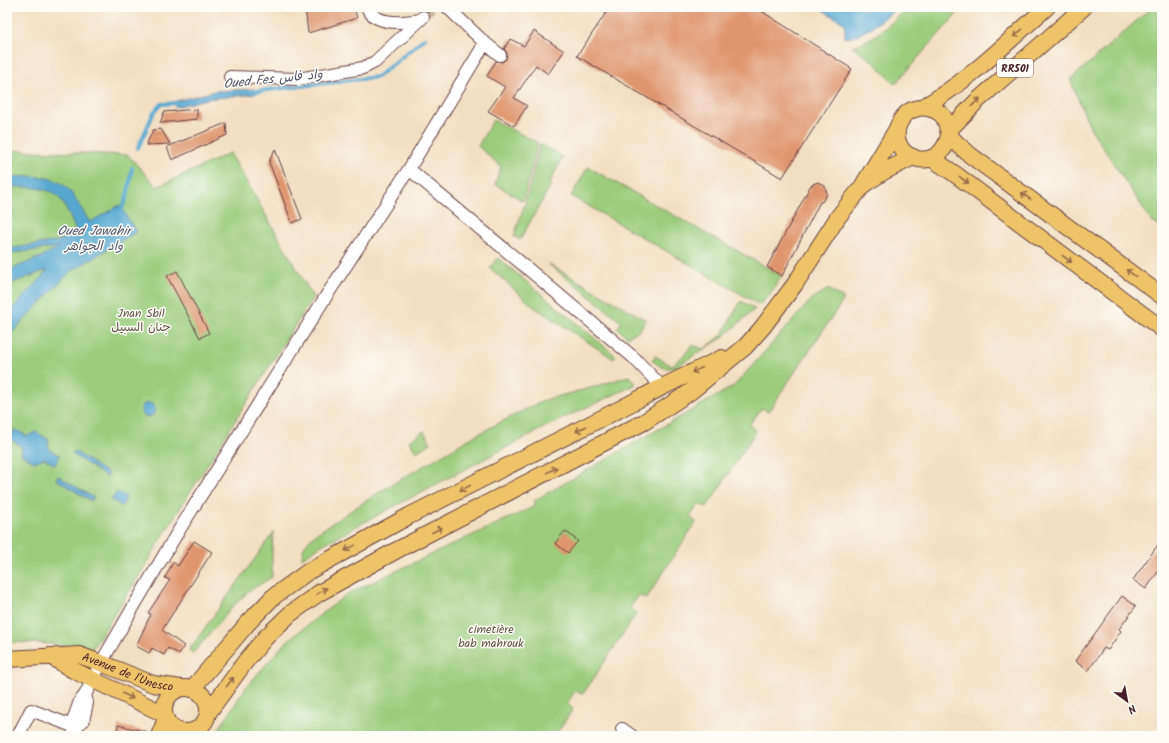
<svg xmlns="http://www.w3.org/2000/svg" width="1169" height="743" viewBox="0 0 1169 743" font-family="Kalam,'Playpen Sans Arabic',sans-serif">
	<style>
		.green { fill: #9bcc7b; stroke: #727653 }
		.water { fill: #57a8d1; stroke: #50647e }
		.lines { fill: none; stroke-linecap: round; stroke-linejoin: round }
		.stream { stroke: #57a8d1; stroke-width: 4 }
		.building { fill: #df966e }
		.minor-tunnel { stroke: #d0b9a3; stroke-width: 12; stroke-dasharray: 12 6; stroke-linecap: butt }
		.minor-casing { stroke: #633c42; stroke-width: 14 }
		.major-casing { stroke: #633c42; stroke-width: 18 }
		.minor { stroke: #fff; stroke-width: 12 }
		.major { stroke: #efc469; stroke-width: 16 }
		.oneway { stroke: #946947 }
		.labels { text-anchor: middle; stroke-width: 3; stroke-linejoin: round; paint-order: stroke }
		.shield { fill: #fdfcf7; stroke: #806168; stroke-width: 1 }
		.shield-label { font-size: 11px; font-weight: bold; fill: #4a1f2b }
		.park-label { font-size: 12px; fill: #625343; stroke: #fdfcf7 }
		.street-label { font-size: 12px; fill: #4a1f2b; stroke: #fdfcf7 }
		.water-label { font-size: 13px; font-style: italic; fill: #4f566d; stroke: #fdfcf7 }
	</style>
	<rect width="100%" height="100%" fill="#fdfcf7"/>
	<filter id="ink" filterUnits="userSpaceOnUse"><feTurbulence type="fractalNoise" baseFrequency=".025" numOctaves="2"/><feDisplacementMap in="SourceGraphic" scale="8" xChannelSelector="R" yChannelSelector="G"/><feConvolveMatrix kernelMatrix="1 2 1 2 8 2 1 2 1" color-interpolation-filters="sRGB"/></filter>
	<filter id="wash" filterUnits="userSpaceOnUse"><feTurbulence type="fractalNoise" baseFrequency=".012" numOctaves="4" result="noise"/><feDisplacementMap in="SourceGraphic" scale="16" xChannelSelector="R" yChannelSelector="G"/><feGaussianBlur stdDeviation="0.9" result="paint"/><feColorMatrix in="noise" values="0 0 0 0 0 0 0 0 0 0 0 0 0 0 0 0 0 1.4 0 .05"/><feComposite in="paint" operator="in"/></filter>
	<g filter="url(#wash)">
		<rect width="100%" height="100%" fill="#f2dfc1"/>
		<path class="green" d="M909,7H963L895,84L872,61L852,46C874,41 892,22 909,7Z
			M1152,7H1162V227L1152,222L1091,129L1070,80Z
			M493,120L538,143L523,201L495,184L501,167L478,146Z
			M540,144L563,157L549,184L551,185L520,240L514,236L525,204Z
			M7,150L128,155L157,187L230,153L313,297L167,529L141,573L90,652L55,644L7,642Z
			M588,167L782,276L770,294L760,305L571,196Z
			M498,258L616,356L614,359L534,307L490,268Z
			M547,263L646,320L640,330L627,337L617,328L622,322Z
			M828,289L844,299L768,412L762,408L749,425L756,431L707,507L699,504L690,517L696,522L646,599L639,595L630,608L637,613L583,694L576,690L567,703L573,709L555,736H214L247,686L286,642L347,594L535,506V500L734,386L812,299Z
			M741,301L755,309L722,338L674,368C665,370 659,366 652,360L655,356L672,366L685,354L692,345L704,349L721,336Z
			M628,376L631,377L635,382V385L551,424L393,507L322,545L302,558C302,547 307,542 314,535L381,491L474,436L534,405L548,399L598,386Z
			M424,431L431,443L416,452L409,441Z
			M274,532L272,547V577L249,591L235,604L193,653L189,650Z"/>
		<path class="water" d="M818,7H859L864,10L868,7H898C885,18 861,38 845,38V24Z
			M254,89L255,94L206,99L176,107L172,102L215,91Z
			M7,177C26,177 52,173 67,188C76,197 82,211 90,222L120,205L136,232L70,272L7,338V314L37,283L47,270L7,285V271L41,257L59,247L13,253L7,255V249L58,241L77,233C71,221 67,204 56,195C46,186 20,187 7,187Z
			M141 410a7 7 0 1 1 14 0a7 7 0 1 1-14 0Z
			M15,429L27,436L36,432L48,439L49,449L60,456L55,465L44,458L34,462L22,455L21,446L10,439Z
			M74,451L109,474L107,477L72,454Z
			M58,476L94,498L91,501L56,479Z
			M117,492L126,497L122,506L111,500Z"/>
		<g class="lines">
			<path class="stream" d="M250,92L377,77L425,38
				M138,148L154,112L161,104L179,103
				M119,213C128,201 130,182 132,168"/>
		</g>
		<g id="blocks">
			<path class="building" d="M305,7H325V11L337,7H354L357,18L308,33Z
				M610,7H755L852,69L782,178L577,56Z
				M534,31L564,51L548,74L536,65L514,98L527,106L514,126L488,111L505,87L487,76L496,61L502,62L506,59L507,53L504,49L510,39L524,46Z
				M197,109V119L160,123L164,112Z
				M226,123L227,135L172,160L167,147Z
				M161,129L170,144L146,145L153,130Z
				M275,149L302,219L292,223L269,162Z
				M818,182L825,186L827,194L822,202H820L782,276L767,267L811,185Z
				M177,271L209,333L200,338L167,276Z
				M565,531L578,541L568,553L555,543Z
				M1162,539V566L1146,589L1133,580Z
				M194,541L212,552L162,630L184,646L179,654L168,648L164,655L152,648L149,653L136,646L151,614L148,613L170,580L165,578L173,562L178,566Z
				M1122,596L1136,606L1119,629L1121,631L1108,650L1104,648L1088,671L1075,661Z
				M118,725L148,732V736H117Z"/>
		</g>
	</g>
	<g filter="url(#ink)">
		<use href="#blocks" fill-opacity="0" stroke="#633c42" stroke-width="1"/>
		<g class="lines">
			<path class="minor-tunnel" d="M423,17L435,7"/>
			<g class="minor-casing">
				<path id="minor" d="M367,7C375,26 403,23 420,20
					M485,43L500,55
					M230,77L298,79L363,68L375,62L423,17
					M409,169L485,43L447,7
					M75,727L83,721L87,703L85,695
					M622,729L632,736
					M18,736L31,710L75,727
					M73,736L75,727L74,718L80,701L85,695L101,663L134,606L176,535L323,301L409,169L633,357L662,387"/>
			</g>
			<g class="major-casing">
				<g id="major">
					<path d="M923,107C969,81 1007,42 1047,7"/>
					<path d="M949,130L977,101L1084,7"/>
					<path d="M949,135C940,177 888,159 898,126C901,118 907,111 915,109C923,106 934,108 941,114C949,122 946,129 950,136C955,143 964,149 970,155L1162,296"/>
					<path d="M931,158L955,174L1162,329"/>
					<path d="M866,183L885,171L913,157"/>
					<path d="M50,656L73,670L164,714"/>
					<path id="s1" d="M7,659L79,655L101,663L153,684L181,688"/>
					<circle cx="186" cy="710" r="22"/>
					<path d="M192,689L247,624L273,597L309,571L409,516L620,409L662,387L722,358"/>
					<path d="M208,713L245,662L266,637L290,614L319,593L397,550L644,422L690,392L745,347L762,328L795,284L838,217L862,187L897,129"/>
					<path d="M159,736L166,719"/>
				</g>
			</g>
			<use href="#minor" class="minor"/>
			<use href="#major" class="major"/>
		</g>
		<defs><path id="oneway-shaft" d="M-6 0H5M1.5-3L5.5 0L1.5 3" fill="none" stroke-width="1.6" stroke-linecap="round" stroke-linejoin="round"/></defs>
		<g class="oneway">
			<use href="#oneway-shaft" transform="translate(1018 33) rotate(139)"/>
			<use href="#oneway-shaft" transform="translate(976 102) rotate(-44)"/>
			<use href="#oneway-shaft" transform="translate(964 180) rotate(37)"/>
			<use href="#oneway-shaft" transform="translate(1026 196) rotate(-144)"/>
			<use href="#oneway-shaft" transform="translate(1067 259) rotate(37)"/>
			<use href="#oneway-shaft" transform="translate(1131 273) rotate(-144)"/>
			<use href="#oneway-shaft" transform="translate(697 370) rotate(155)"/>
			<use href="#oneway-shaft" transform="translate(581 429) rotate(153)"/>
			<use href="#oneway-shaft" transform="translate(552 470) rotate(-27)"/>
			<use href="#oneway-shaft" transform="translate(465 488) rotate(153)"/>
			<use href="#oneway-shaft" transform="translate(437 530) rotate(-27)"/>
			<use href="#oneway-shaft" transform="translate(350 548) rotate(151)"/>
			<use href="#oneway-shaft" transform="translate(322 591) rotate(-31)"/>
			<use href="#oneway-shaft" transform="translate(230 682) rotate(-53)"/>
			<use href="#oneway-shaft" transform="translate(128 696) rotate(27)"/>
		</g>
	</g>
	<g class="labels">
		<rect class="shield" x="997" y="59" width="36" height="18" rx="3"/>
		<g class="shield-label">
			<text x="1015" y="72">RR501</text>
		</g>
		<g class="park-label">
			<text x="141" y="317">Jnan Sbil<tspan x="141" dy="14">جنان السبيل</tspan></text>
			<text x="491" y="633">cimetière<tspan x="491" dy="14">bab mahrouk</tspan></text>
		</g>
		<g class="street-label">
			<text dy="4" stroke="none"><textPath href="#s1" startOffset="124">Avenue de l'Unesco</textPath></text>
		</g>
		<g class="water-label">
			<text transform="translate(273 78) rotate(-6)" y="5">Oued Fes واد فاس</text>
			<text x="94" y="235">Oued Jawahir<tspan x="94" dy="15">واد الجواهر</tspan></text>
		</g>
	</g>
	<rect width="1169" height="743" fill="none" stroke="#fdfcf7" stroke-width="24"/>
	<g transform="translate(1127 701) rotate(148)" stroke="#fdfcf7" stroke-width="3" paint-order="stroke">
	<path d="M0-3L7 15L0 10L-7 15Z" fill="#4a1f2b"/>
	<text y="-6" font-size="11" font-weight="bold" text-anchor="middle" fill="#4a1f2b">N</text>
	</g>
</svg>
